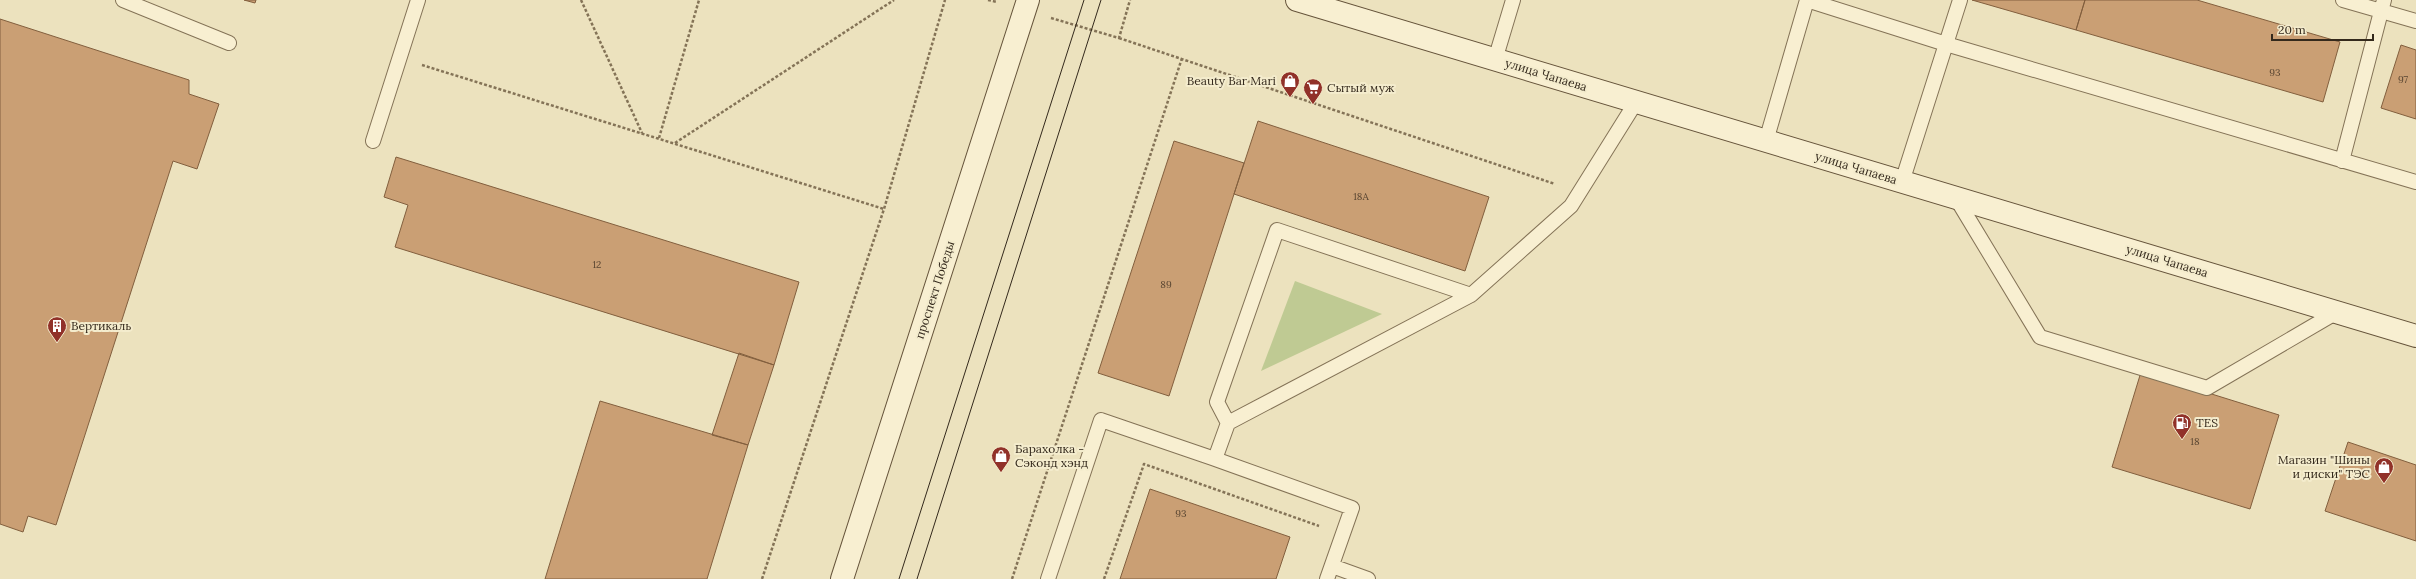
<svg xmlns="http://www.w3.org/2000/svg" width="2416" height="579" viewBox="0 0 2416 579" font-family="Lora,serif">
	<style>
		.green { fill: #bfca93 }
		.building { fill: #ca9f74; stroke: #825f3e }
		.lines { fill: none; stroke-linecap: round; stroke-linejoin: round }
		.lane-casing { stroke: #847357; stroke-width: 16 }
		.secondary-casing { stroke: #66543b; stroke-width: 24 }
		.path { stroke: #847357; stroke-width: 2.5; stroke-dasharray: 3 2; stroke-linecap: butt }
		.lane { stroke: #f8efd1; stroke-width: 14 }
		.secondary { stroke: #f8efd1; stroke-width: 22 }
		.tram { stroke: #34291c; stroke-width: 1 }
		.labels { text-anchor: middle; stroke-width: 4; stroke-linejoin: round; paint-order: stroke }
		.number-label { font-size: 10px; fill: #5a4632 }
		.street-label { font-size: 12px; fill: #34291c; stroke: #f4eccd }
		.poi-label { font-size: 12px; fill: #34291c; stroke: #f4eccd; text-anchor: start }
	</style>
	<rect width="100%" height="100%" fill="#ece2be"/>
	<path class="green" d="M1295,281L1382,314L1261,371Z"/>
	<path class="building" d="M244,0H256L255,3Z
		M1972,0H2085L2076,30Z
		M2085,0H2197L2340,42L2323,102L2076,30Z
		M0,19L189,80V94L219,104L197,169L173,161L56,525L28,516L23,532L0,524Z
		M2401,45L2416,50V119L2381,108Z
		M1258,121L1489,197L1465,271L1234,194Z
		M1174,141L1244,163L1169,396L1098,373Z
		M396,157L799,282L774,365L395,247L408,205L384,197Z
		M739,353L774,365L748,445L712,435Z
		M2141,372L2279,415L2250,509L2112,467Z
		M600,401L748,445L707,579H545Z
		M2348,442L2416,465V541L2325,511Z
		M1150,489L1290,537L1276,579H1120Z"/>
	<g class="lines">
		<g class="lane-casing">
			<path id="lane" d="M123,0L229,43
				M1807,0L1946,44L2416,182
				M2343,0L2416,21
				M1495,60L1513,0
				M373,141L418,0
				M1766,141L1807,0
				M2342,161L2384,0
				M1902,182L1960,0
				M1956,198L2040,337L2207,388L2337,312
				M1228,423L1217,402L1277,230L1471,295
				M1332,566L1368,579
				M1048,579L1101,420L1215,459
				M1327,579L1352,508L1215,459L1228,423L1471,295L1571,206L1636,102"/>
		</g>
		<g class="secondary-casing">
			<path id="secondary" d="M1297,0L2416,336
				M842,579L1028,0"/>
		</g>
		<path class="path" d="M581,0L642,133
			M988,0L997,2
			M1051,18L1119,38L1130,0
			M1119,38L1555,184
			M422,65L884,209
			M659,138L699,0
			M675,143L894,0
			M762,579L884,209L945,0
			M1012,579L1182,58
			M1104,579L1144,464L1319,526"/>
		<use href="#lane" class="lane"/>
		<use href="#secondary" class="secondary"/>
		<path class="tram" d="M899,579L1084,0
			M917,579L1101,0"/>
	</g>
	<defs>
		<g id="shop-pin" transform="scale(1)"><path d="M0 17L-7.5 6A9.5 9.5 0 1 1 7.5 6Z" fill="#913129" stroke="#f4eccd"/><path d="M-5-2.5h2.3a2.7 3.5 0 0 1 5.4 0H5L5.5 6h-11ZM-1.5-2.5h3a1.5 2.3 0 0 0-3 0Z" fill="#fff"/></g>
		<g id="supermarket-pin" transform="scale(1)"><path d="M0 17L-7.5 6A9.5 9.5 0 1 1 7.5 6Z" fill="#913129" stroke="#f4eccd"/><path d="M-6-5.5h2.5l.6 2H6L4.5 2H-2.5L-4.4-4H-6ZM-1.5 3.2a1.3 1.3 0 1 0 .1 0ZM3 3.2a1.3 1.3 0 1 0 .1 0Z" fill="#fff"/></g>
		<g id="building-pin" transform="scale(1)"><path d="M0 17L-7.5 6A9.5 9.5 0 1 1 7.5 6Z" fill="#913129" stroke="#f4eccd"/><path d="M-4-6H4V6H1V3H-1V6H-4ZM-2.5-4.3h1.7v1.8h-1.7ZM.8-4.3h1.7v1.8H.8ZM-2.5-1h1.7V.8h-1.7ZM.8-1h1.7V.8H.8Z" fill="#fff"/></g>
		<g id="fuel-pin" transform="scale(1)"><path d="M0 17L-7.5 6A9.5 9.5 0 1 1 7.5 6Z" fill="#913129" stroke="#f4eccd"/><path d="M-5.5-6h7V0h2V4h1.3V-2.5L3-4.5l.8-.8L6-3V5H2.5V1h-1V6h-7ZM-4.2-4.7v3.2H.2V-4.7Z" fill="#fff"/></g>
	</defs>
	<g fill-rule="evenodd">
		<use href="#shop-pin" x="1290" y="81"/>
		<use href="#supermarket-pin" x="1313" y="88"/>
		<use href="#building-pin" x="57" y="326"/>
		<use href="#fuel-pin" x="2182" y="423"/>
		<use href="#shop-pin" x="1001" y="456"/>
		<use href="#shop-pin" x="2384" y="467"/>
	</g>
	<g class="labels">
		<g class="number-label">
			<text x="2275" y="76">93</text>
			<text x="2403" y="83">97</text>
			<text x="1361" y="200">18А</text>
			<text x="597" y="268">12</text>
			<text x="1166" y="288">89</text>
			<text x="2195" y="445">18</text>
			<text x="1181" y="517">93</text>
		</g>
		<g class="street-label">
			<text transform="translate(1546 75) rotate(17)" y="4">улица Чапаева</text>
			<text transform="translate(1856 168) rotate(17)" y="4">улица Чапаева</text>
			<text transform="translate(2167 261) rotate(17)" y="4">улица Чапаева</text>
			<text transform="translate(935 290) rotate(-72)" y="4">проспект Победы</text>
		</g>
		<g class="poi-label">
			<text x="1276" y="85" text-anchor="end">Beauty Bar Mari</text>
			<text x="1327" y="92">Сытый муж</text>
			<text x="71" y="330">Вертикаль</text>
			<text x="2196" y="427">TES</text>
			<text x="1015" y="453">Барахолка -<tspan x="1015" dy="14">Сэконд хэнд</tspan></text>
			<text x="2370" y="464" text-anchor="end">Магазин "Шины<tspan x="2370" dy="14">и диски" ТЭС</tspan></text>
		</g>
	</g>
	<path d="M2272 34v6h101v-6" fill="none" stroke="#34291c" stroke-width="2"/>
	<text x="2278" y="34" font-size="12" fill="#34291c" stroke="#f4eccd" stroke-width="3" paint-order="stroke">20 m</text>
</svg>
